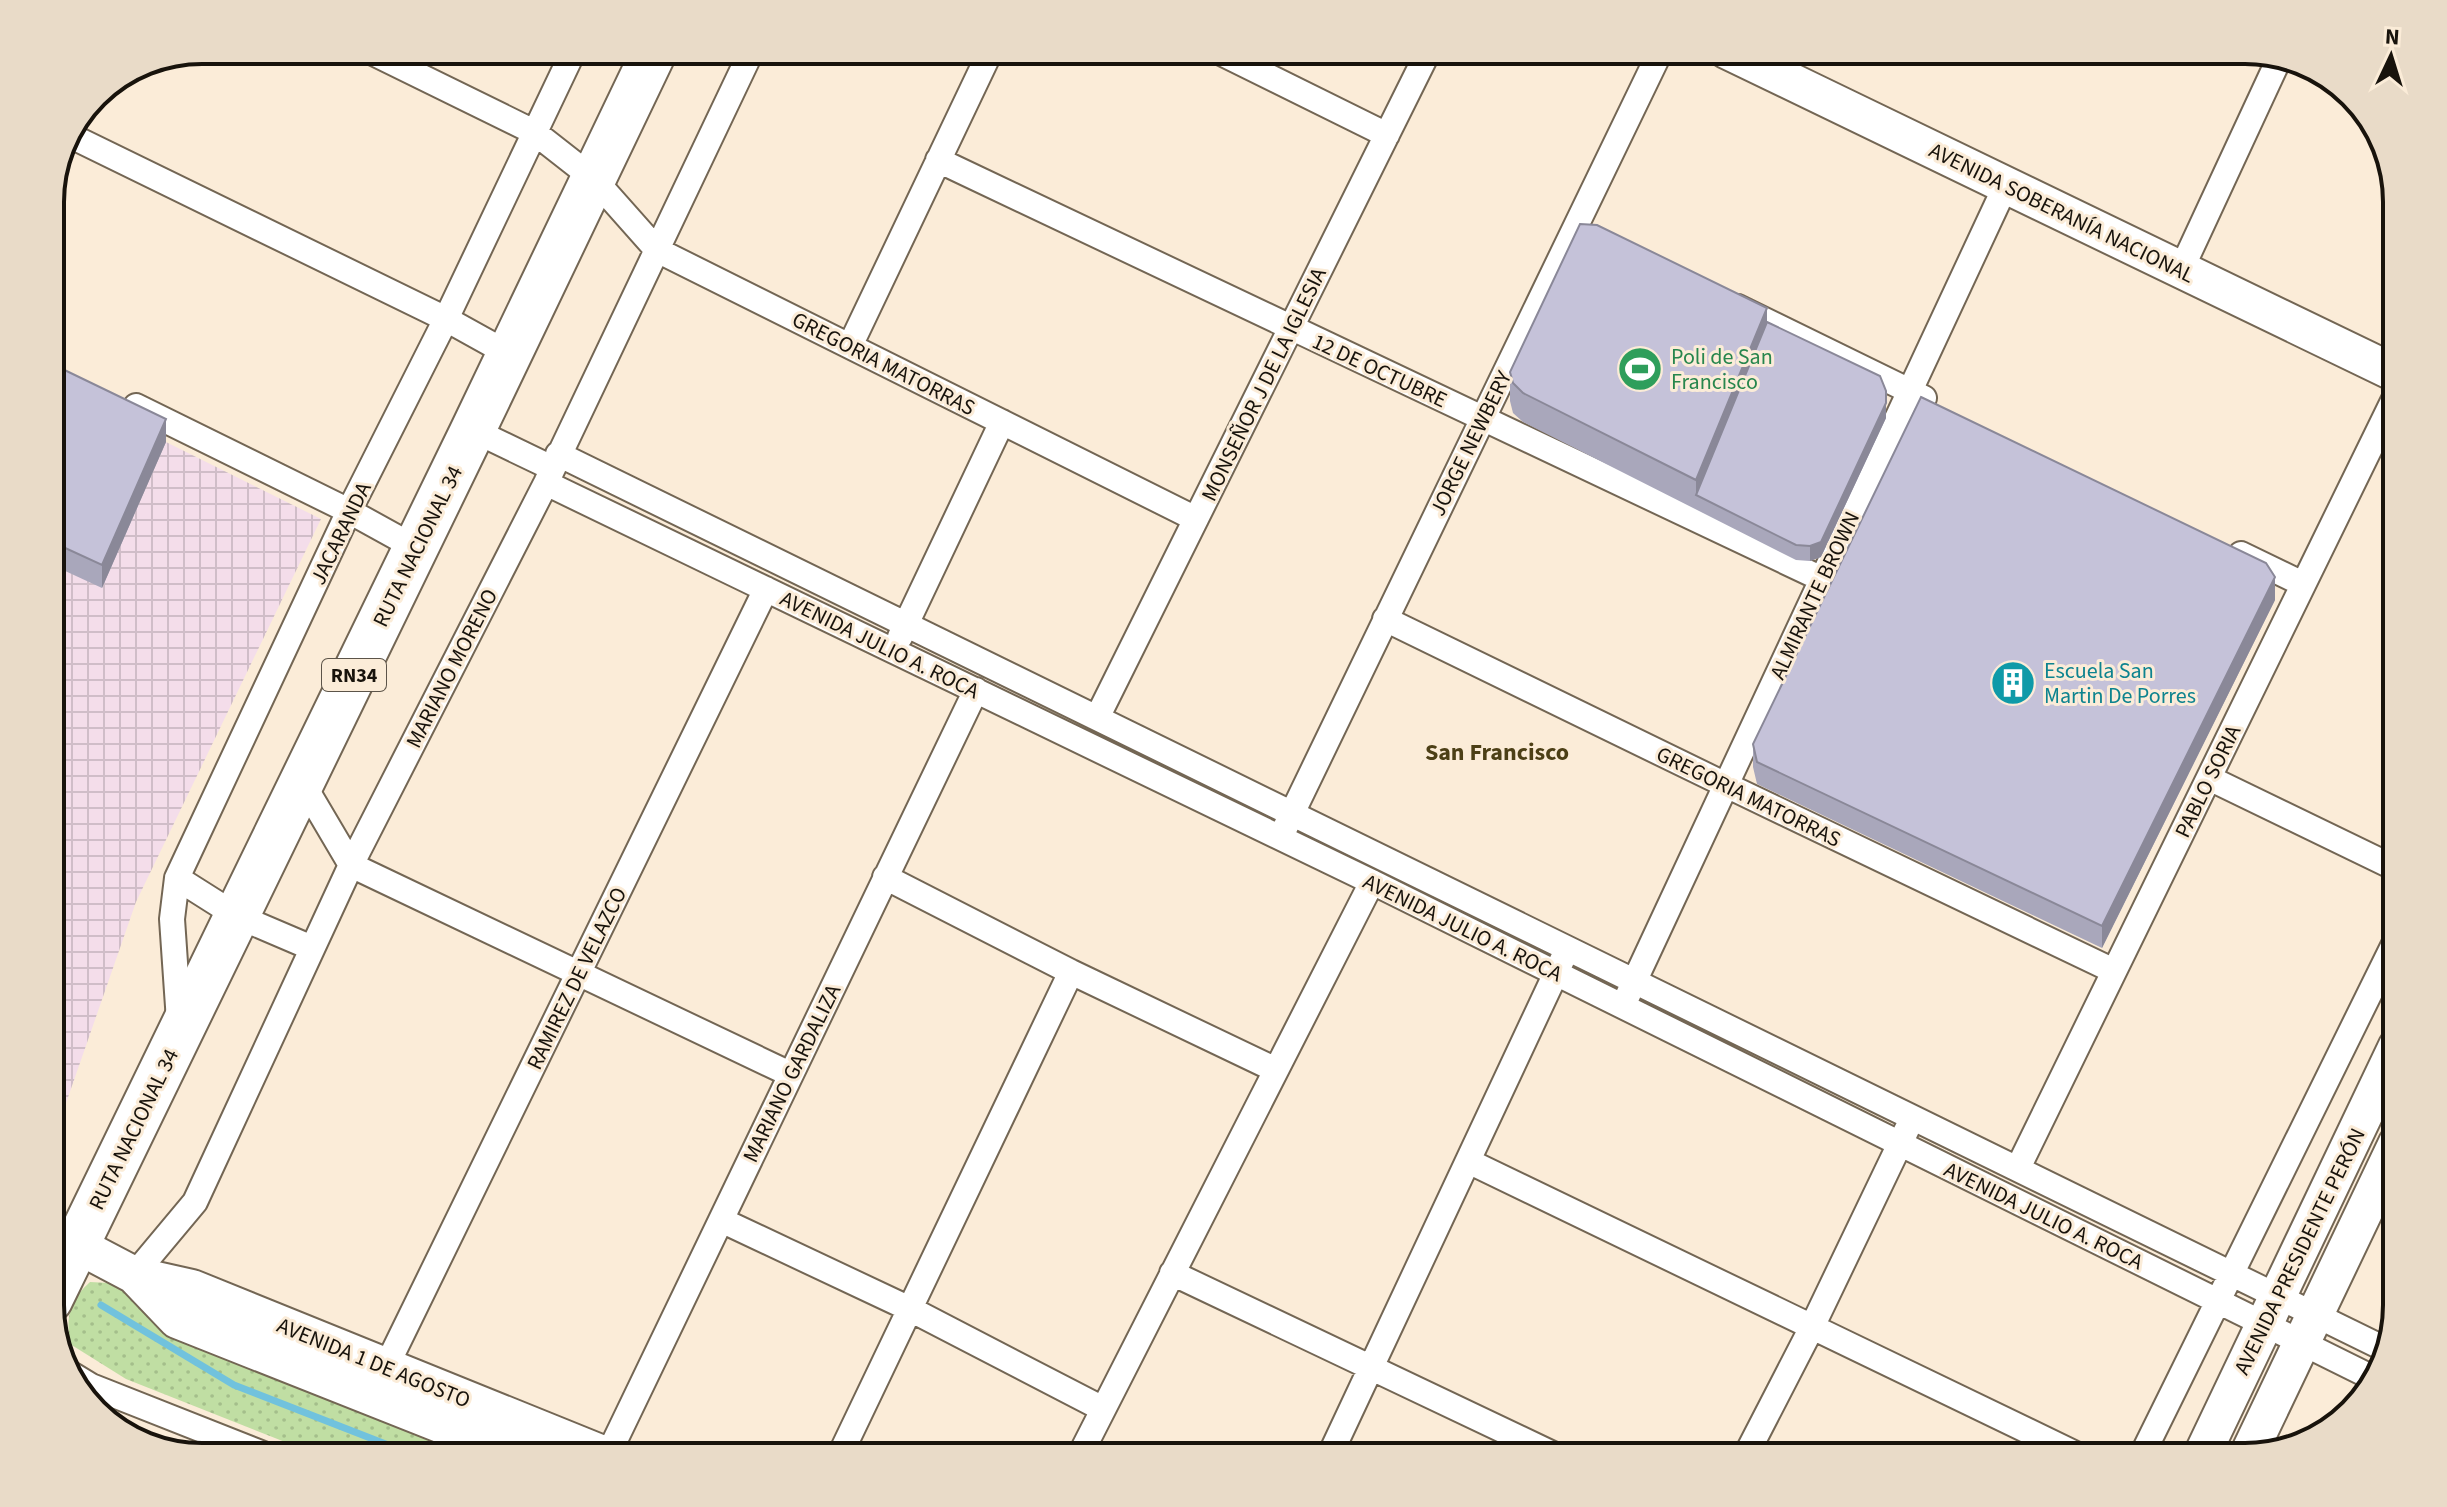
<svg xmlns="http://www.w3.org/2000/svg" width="2447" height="1507" viewBox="0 0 2447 1507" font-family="'Source Sans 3',sans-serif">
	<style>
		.industrial { fill: url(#industrial-grid) }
		.park { fill: url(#park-dots) }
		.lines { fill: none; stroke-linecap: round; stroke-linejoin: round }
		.stream { stroke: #71c2dd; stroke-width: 7 }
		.street-casing { stroke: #736654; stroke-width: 28 }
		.secondary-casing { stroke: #736654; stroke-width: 40 }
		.highway-casing { stroke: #736654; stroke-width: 48 }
		.street { stroke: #fff; stroke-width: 24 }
		.secondary { stroke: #fff; stroke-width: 36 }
		.highway { stroke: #fff; stroke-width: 44 }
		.wall { fill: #a9a7bb }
		.shaded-wall { fill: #8a8898 }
		.building { fill: #c5c2d9; stroke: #8a8898; stroke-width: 2 }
		.labels { text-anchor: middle; stroke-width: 6; stroke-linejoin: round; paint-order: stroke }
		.shield { fill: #fbecd8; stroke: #5c5449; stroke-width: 2 }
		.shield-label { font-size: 20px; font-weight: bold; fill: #18130c }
		.street-label { font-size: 22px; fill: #18130c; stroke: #fbecd8 }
		.leisure-label { font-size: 22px; fill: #27864d; stroke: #fbecd8; text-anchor: start }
		.culture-label { font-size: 22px; fill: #0d838f; stroke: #fbecd8; text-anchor: start }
		.neighbourhood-label { font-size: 24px; font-weight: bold; fill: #4c3f16; stroke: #fbecd8 }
		.rim { fill: none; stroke: #18130c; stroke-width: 4 }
	</style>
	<defs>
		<pattern id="industrial-grid" width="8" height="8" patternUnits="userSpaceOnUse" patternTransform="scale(2)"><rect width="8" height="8" fill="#f4ddea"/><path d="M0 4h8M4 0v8" fill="none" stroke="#d0bdc8"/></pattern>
		<pattern id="park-dots" width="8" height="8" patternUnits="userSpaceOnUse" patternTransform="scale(2)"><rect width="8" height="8" fill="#c0dea3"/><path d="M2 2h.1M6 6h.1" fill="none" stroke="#a4be8b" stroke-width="1.8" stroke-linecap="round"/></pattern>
	</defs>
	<rect width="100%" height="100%" fill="#fbecd8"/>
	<path class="industrial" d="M166,442L321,519L136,902L50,1149V564L102,587Z"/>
	<path class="park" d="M90,1282L109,1283L137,1289L491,1457H323L126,1379L70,1344C66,1316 69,1301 90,1282Z"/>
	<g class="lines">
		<path class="stream" d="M101,1305L234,1385L419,1457"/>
		<g class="street-casing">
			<path id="street" d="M367,50L534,132L594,179L657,250L1196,519
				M1215,50L1387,135
				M75,138L446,319L509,354
				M938,160L1822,579
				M2181,270L2279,59
				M1738,307L1924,398
				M850,346L991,50
				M136,406L349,511L416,548
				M473,430L552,468
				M558,454L2385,1349
				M546,483L1372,882L2377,1380
				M2241,554L2303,584
				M1385,619L1726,785L2114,971
				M900,637L1002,422
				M1097,718L1429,50
				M2209,778L2397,869
				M302,782L351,865L790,1074
				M1285,828L1661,50
				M885,877L1071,972L1276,1070
				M177,878L237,916L312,948
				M1628,995L2006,185
				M179,1021L172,919L177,878L349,511L446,319L574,50
				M2370,1101L2397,1114
				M1468,1161L2082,1457
				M2018,1168L2397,393
				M721,1220L910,1309L1103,1409
				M1172,1273L1559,1457
				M134,1275L195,1202L351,865L546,483L752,50
				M386,1367L766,589
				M68,1372L91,1386L271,1457
				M607,1457L976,690
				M839,1457L1071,972
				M1079,1457L1372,882
				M1329,1457L1563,958
				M1745,1457L1812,1327L1907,1129
				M2141,1457L2397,938"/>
		</g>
		<g class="secondary-casing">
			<path id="secondary" d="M1726,50L2397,374
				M77,1245L134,1275L192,1288L610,1457
				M134,1275L177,1320L523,1457
				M2201,1457L2397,1046
				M2247,1457L2397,1143"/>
		</g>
		<g class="highway-casing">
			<path id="highway" d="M50,1300L473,430L655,50"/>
		</g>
		<use href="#street" class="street"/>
		<use href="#secondary" class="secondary"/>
		<use href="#highway" class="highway"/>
	</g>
	<path class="wall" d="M1767,322L1886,391V418L1821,557L1810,561L1796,560L1523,422L1513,413L1510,401V372Z
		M50,363L166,442L102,588L50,564Z
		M2275,600L2102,948L1757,784L1753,767V744Z"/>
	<path class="shaded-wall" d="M1767,308V337L1696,495V480Z
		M1886,403V418L1821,557L1810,561V546Z
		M166,419V442L102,588V565Z
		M2275,577V600L2102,948V926Z"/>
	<path class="building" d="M1580,224L1597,225L1767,308L1696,480L1523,393L1513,383L1510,372Z
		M1767,322L1880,376L1886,391V403L1821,542L1810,546L1796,545L1696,495Z
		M50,363L166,419L102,565L50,541Z
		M1921,397L2266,563L2275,577L2102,926L1757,762L1753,744Z"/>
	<defs>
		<g id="stadium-disc" transform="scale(2.3)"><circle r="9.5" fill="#2e9e5b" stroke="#fbecd8"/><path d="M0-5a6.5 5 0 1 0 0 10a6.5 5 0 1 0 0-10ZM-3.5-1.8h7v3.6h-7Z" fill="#fff"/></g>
		<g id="building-disc" transform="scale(2.3)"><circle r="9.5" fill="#0f9aa8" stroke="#fbecd8"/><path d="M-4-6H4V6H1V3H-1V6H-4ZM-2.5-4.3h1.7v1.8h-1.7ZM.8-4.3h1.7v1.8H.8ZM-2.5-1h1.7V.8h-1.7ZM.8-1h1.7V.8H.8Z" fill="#fff"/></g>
	</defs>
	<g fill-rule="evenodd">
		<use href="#stadium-disc" x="1640" y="369"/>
		<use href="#building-disc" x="2013" y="683"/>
	</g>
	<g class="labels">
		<rect class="shield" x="322" y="659" width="64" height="32" rx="6"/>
		<g class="shield-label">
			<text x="354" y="682">RN34</text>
		</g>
		<g class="street-label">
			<text transform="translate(2062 212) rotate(26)" y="8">AVENIDA SOBERANÍA NACIONAL</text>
			<text transform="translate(884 363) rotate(27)" y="8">GREGORIA MATORRAS</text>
			<text transform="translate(1380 370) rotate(25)" y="8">12 DE OCTUBRE</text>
			<text transform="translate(1263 384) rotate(-64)" y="8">MONSEÑOR J DE LA IGLESIA</text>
			<text transform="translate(1470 443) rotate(-64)" y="8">JORGE NEWBERY</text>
			<text transform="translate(340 533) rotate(-64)" y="8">JACARANDA</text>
			<text transform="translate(417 546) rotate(-64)" y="8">RUTA NACIONAL 34</text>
			<text transform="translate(1814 595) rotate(-65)" y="8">ALMIRANTE BROWN</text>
			<text transform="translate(880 644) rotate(26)" y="8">AVENIDA JULIO A. ROCA</text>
			<text transform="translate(451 668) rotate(-63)" y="8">MARIANO MORENO</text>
			<text transform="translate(2207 781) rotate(-64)" y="8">PABLO SORIA</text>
			<text transform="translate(1749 796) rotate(26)" y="8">GREGORIA MATORRAS</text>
			<text transform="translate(1463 927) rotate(26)" y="8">AVENIDA JULIO A. ROCA</text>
			<text transform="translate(576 978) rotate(-64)" y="8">RAMIREZ DE VELAZCO</text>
			<text transform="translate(791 1073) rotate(-64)" y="8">MARIANO GARDALIZA</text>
			<text transform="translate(133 1129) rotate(-64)" y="8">RUTA NACIONAL 34</text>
			<text transform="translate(2044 1215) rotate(26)" y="8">AVENIDA JULIO A. ROCA</text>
			<text transform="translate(2299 1251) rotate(-64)" y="8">AVENIDA PRESIDENTE PERÓN</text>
			<text transform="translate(374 1362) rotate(22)" y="8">AVENIDA 1 DE AGOSTO</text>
		</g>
		<g class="leisure-label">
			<text x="1671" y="364">Poli de San<tspan x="1671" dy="25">Francisco</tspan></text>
		</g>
		<g class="culture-label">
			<text x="2044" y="678">Escuela San<tspan x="2044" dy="25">Martin De Porres</tspan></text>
		</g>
		<g class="neighbourhood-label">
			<text x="1497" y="760">San Francisco</text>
		</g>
	</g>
	<path d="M0 0H2447V1507H0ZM202 64H2245A138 138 0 0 1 2383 202V1305A138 138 0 0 1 2245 1443H202A138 138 0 0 1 64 1305V202A138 138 0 0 1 202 64Z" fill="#e9dbc8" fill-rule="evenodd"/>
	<path class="rim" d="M202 64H2245A138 138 0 0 1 2383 202V1305A138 138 0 0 1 2245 1443H202A138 138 0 0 1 64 1305V202A138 138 0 0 1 202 64Z"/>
	<g transform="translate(2391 56) rotate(4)" stroke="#fbecd8" stroke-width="6" paint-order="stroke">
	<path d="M0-6L14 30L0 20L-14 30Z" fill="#18130c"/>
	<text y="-12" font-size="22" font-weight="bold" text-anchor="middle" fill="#18130c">N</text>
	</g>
</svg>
